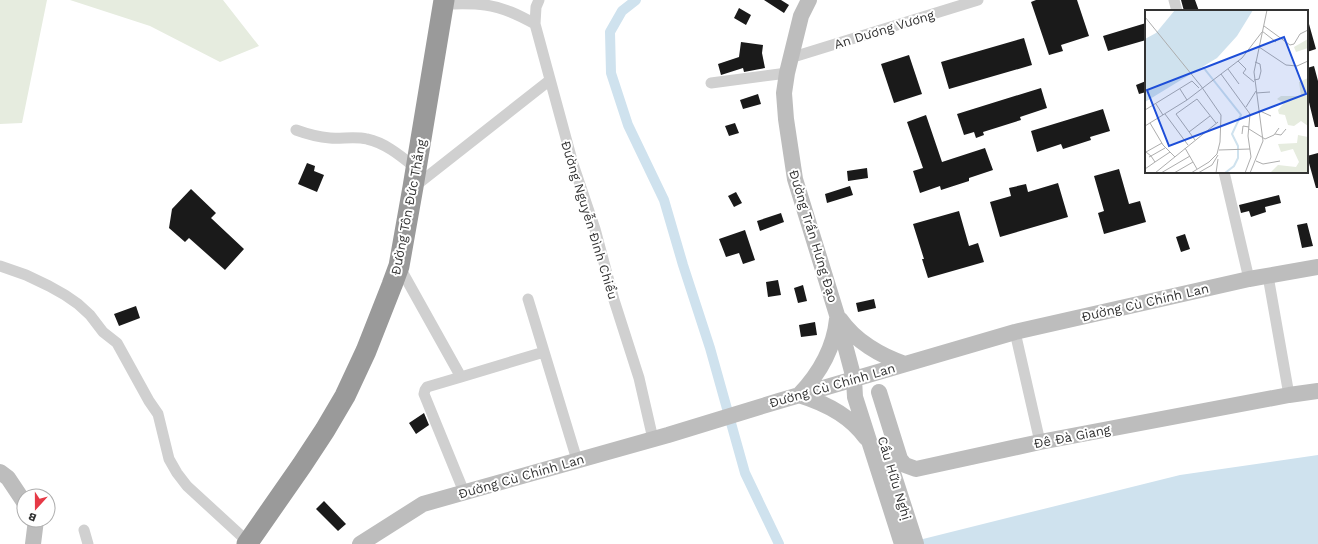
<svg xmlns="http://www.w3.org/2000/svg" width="1318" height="544" viewBox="0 0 1318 544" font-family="'Work Sans',sans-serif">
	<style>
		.green { fill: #e6ecdf }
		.water { fill: #cfe2ee }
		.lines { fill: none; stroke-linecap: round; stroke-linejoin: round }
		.canal { stroke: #cfe2ee; stroke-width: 10 }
		.building { fill: #1a1a1a }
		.street { stroke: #d0d0d0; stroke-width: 11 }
		.secondary { stroke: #bdbdbd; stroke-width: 16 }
		.highway { stroke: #9a9a9a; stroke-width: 21 }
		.labels { text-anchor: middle; stroke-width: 4; stroke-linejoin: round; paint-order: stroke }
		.street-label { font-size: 13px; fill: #333; stroke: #fff }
		.inset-river { fill: none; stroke: #cfe2ee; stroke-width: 2 }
		.inset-road { fill: none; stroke: #adadad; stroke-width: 1 }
		.view { fill: #1d4ed8; fill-opacity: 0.15; stroke: #1d4ed8; stroke-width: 2 }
		.inset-edge { fill: none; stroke: #333; stroke-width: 2 }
	</style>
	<rect width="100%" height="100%" fill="#fff"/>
	<path class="green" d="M0,0H47L22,123L0,124Z
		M70,0H223L259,46L220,62L150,26Z"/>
	<path class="water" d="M1318,455V544H903L1180,475Z"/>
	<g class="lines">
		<path class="canal" d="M636,0L622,11L610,32L611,73L628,125L664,200L683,265L710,348L745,473L779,544"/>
	</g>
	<path class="building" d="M764,0H781L789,5L784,13Z
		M1036,0H1077L1089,36L1061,45L1063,51L1049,55L1031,2Z
		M1181,0H1195L1199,11H1184Z
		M739,8L751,15L746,25L734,18Z
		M1146,23V40L1108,51L1103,36Z
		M1309,24L1316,49L1307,52V25Z
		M1024,38L1032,65L949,89L941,62Z
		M741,42L763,45L762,53L765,68L744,72L743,68L721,75L718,64L739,57Z
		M909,55L922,94L894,103L881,64Z
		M1314,66L1318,81V127H1315L1307,94V68Z
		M1146,81V92L1139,94L1136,85Z
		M1041,88L1047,108L1020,117L1021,120L983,132L984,135L976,138L974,132L964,135L957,114Z
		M758,94L761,104L743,109L740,100Z
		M1103,109L1110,131L1090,137L1091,140L1063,149L1061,144L1037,152L1031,131Z
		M926,115L942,162L985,148L993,170L969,178V181L941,190L940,186L920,193L913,171L923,168L907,122Z
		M735,123L739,133L729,136L725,126Z
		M1318,153V188H1316L1307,156Z
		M307,163L315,166L314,171L324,175L317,192L298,184Z
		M867,168L868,178L848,181L847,171Z
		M1119,169L1129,204L1140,201L1146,222L1104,234L1098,213L1104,211L1094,176Z
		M1058,183L1068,217L1000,237L990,202L1011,196L1009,188L1026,184L1028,192Z
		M850,186L853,195L827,203L825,194Z
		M191,189L216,213L211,218L244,249L225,270L189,238L185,242L169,228L172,209Z
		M736,192L742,203L734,207L728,196Z
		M1279,195L1281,203L1265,207L1266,212L1251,217L1249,211L1241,213L1239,205Z
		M959,211L969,246L978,243L984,262L928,278L922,259H924L913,224Z
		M781,213L784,222L760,231L757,221Z
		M1307,223L1313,246L1302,248L1297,225Z
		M745,230L755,260L743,264L739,253L726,257L719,239Z
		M1185,234L1190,249L1181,252L1176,237Z
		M778,280L781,295L768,297L766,282Z
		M803,285L807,301L798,303L794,288Z
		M874,299L876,308L858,312L856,303Z
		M136,306L140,318L119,326L114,314Z
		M815,322L817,335L801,337L799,325Z
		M424,413L429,425L416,434L409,423Z
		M324,501L346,524L338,531L316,509Z"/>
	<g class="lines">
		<path class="street" d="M539,0L536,7L535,24L573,164L595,229L614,300L639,378L653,439
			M1174,0L1177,11
			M444,4C457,4 472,3 485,5C503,7 519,15 535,24
			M790,58L978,0
			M711,83L787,73
			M296,130C307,134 318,137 330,138C342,139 355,136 367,139C386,143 402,157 417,169
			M1224,172L1249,279
			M414,187L550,80
			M0,266L26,275L49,286L65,295L78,304L90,315L103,332L117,343L149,401L158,414L169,459L177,473L187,486L248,542
			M399,266L461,377L427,387L425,390L424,394L464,492
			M1268,276L1289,395
			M528,299L577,460
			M1015,332L1040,442
			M461,377L544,352
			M84,530L88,544"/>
		<path class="secondary" d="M809,0L801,16L787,73L784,93L786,119L795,179L837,315L854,379L855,397L902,544
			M837,319C834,348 819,374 799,395C825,403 850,415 866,438
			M840,319C855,341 881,356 905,364
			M879,392L900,459L905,465L916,469L1040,442L1289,395L1318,391
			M884,445L916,544
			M0,472L8,478L24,502
			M33,544L36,520
			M360,544L423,504L668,435L779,401L1015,332L1249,279L1318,267"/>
		<path class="highway" d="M247,544L302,465L325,430L345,396L366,351L392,285L399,266L413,187L444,0"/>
	</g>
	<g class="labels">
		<g class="street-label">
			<text transform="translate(884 29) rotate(-17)" y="5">An Dương Vương</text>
			<text transform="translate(408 207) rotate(-79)" y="5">Đường Tôn Đức Thắng</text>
			<text transform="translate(590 220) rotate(73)" y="5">Đường Nguyễn Đình Chiểu</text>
			<text transform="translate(814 236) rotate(73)" y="5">Đường Trần Hưng Đạo</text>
			<text transform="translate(1145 302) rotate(-13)" y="5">Đường Cù Chính Lan</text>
			<text transform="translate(832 385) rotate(-16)" y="5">Đường Cù Chính Lan</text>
			<text transform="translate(1072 436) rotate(-11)" y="5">Đê Đà Giang</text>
			<text transform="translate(521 476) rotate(-16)" y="5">Đường Cù Chính Lan</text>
			<text transform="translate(895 478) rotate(73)" y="5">Cầu Hữu Nghị</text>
		</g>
	</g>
	<g transform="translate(1145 10)">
		<rect width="163" height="163" fill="#fff"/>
		<path d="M163,29V38L151,42L149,37ZM163,68V116L156,111L149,116L143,115L140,105L134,104L133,100L139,93L132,89L136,86H156L154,72ZM153,125L163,127V163H125L133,155L151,157L154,152L148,139L136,142L133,134L152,133Z" fill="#e6ecdf"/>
		<path d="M30,0H108L92,26L72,48L0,92V29L11,23Z" fill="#cfe2ee"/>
		<path class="inset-river" d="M58,57L96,105L87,124L93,136V148L89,156L80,163"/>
		<path class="inset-road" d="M0,7L56,76L76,105L75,132L72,144L64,152L46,163M119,16L145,35L149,34L155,24L163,20M117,21L131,32M114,37L141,55L152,56L163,51M93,51L101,59L98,63L109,72M83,59L94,74M76,64L105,104L103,126L106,147L100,163M109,70L114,69L116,61L115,54L110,52M35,79L42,90M111,83L125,82M11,94L18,105M101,97L111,81M0,100L47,71L54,78M115,101L126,106M20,104L43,135M5,113L18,135L30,147M0,116L42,90L97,48L117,22M104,119L120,129L129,125L134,118M44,122L65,106M97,124L98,116L104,117M130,124L136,125L141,119M50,130L31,104L52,89L71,113M40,138L52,159M0,139L1,142L17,133M74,140L105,139M1,142L6,146L20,138M4,147L6,146L10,152L25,142M111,151L118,154L135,151M0,159L10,152M10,163L73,112M16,163L45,146M29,163L48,152M53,163L67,155L73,145M71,163L73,149M105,163L118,131L109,62L122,0"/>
		<path class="view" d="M139,27L161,84L24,136L2,80Z"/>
		<rect width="163" height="163" class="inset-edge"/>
	</g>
	<g transform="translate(36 508) rotate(201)"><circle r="19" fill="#ffffff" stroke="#adadad"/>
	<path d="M0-3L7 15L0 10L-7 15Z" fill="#e63946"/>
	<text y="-6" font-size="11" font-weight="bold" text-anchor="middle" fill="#333333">B</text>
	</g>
</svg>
